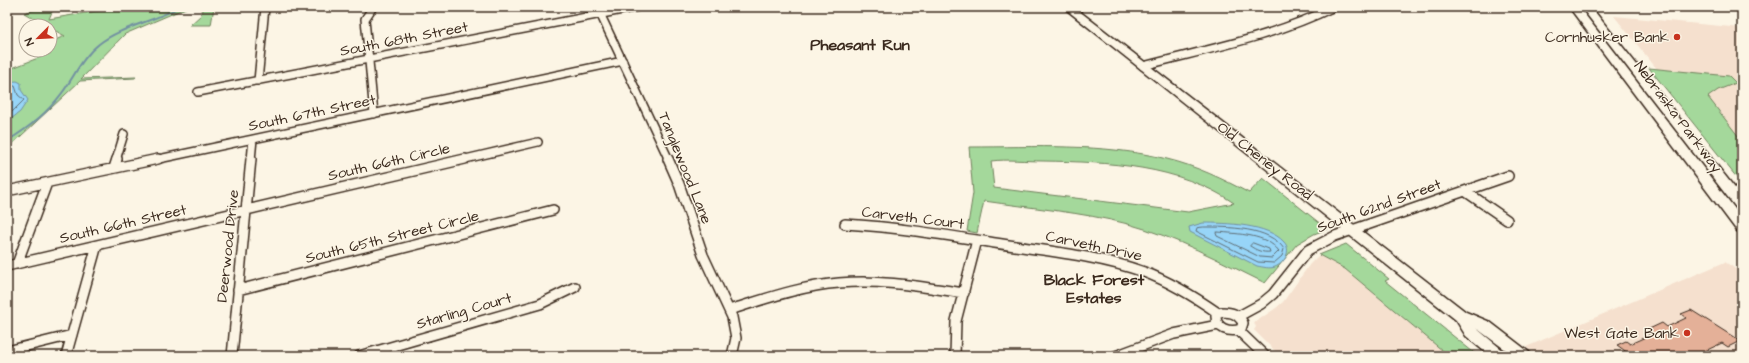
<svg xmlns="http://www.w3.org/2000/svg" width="1749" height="363" viewBox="0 0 1749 363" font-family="'Architects Daughter',sans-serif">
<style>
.built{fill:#f5e0ce}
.green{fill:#a4d89b;stroke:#70815c;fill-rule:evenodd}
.water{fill:#97d5f8;stroke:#7291a1}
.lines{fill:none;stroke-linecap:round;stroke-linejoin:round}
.shore{stroke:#606e75;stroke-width:1}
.stream{stroke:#7291a1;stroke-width:2}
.building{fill:#e4b098;stroke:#3b2a1e}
.street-far1-casing{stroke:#3b2a1e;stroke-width:10}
.street-casing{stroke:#3b2a1e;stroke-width:12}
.secondary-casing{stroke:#3b2a1e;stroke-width:3}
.primary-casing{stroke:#3b2a1e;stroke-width:3}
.street-far1{stroke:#fcf5e5;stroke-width:7}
.street{stroke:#fcf5e5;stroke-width:9}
.secondary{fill:#fcf5e5;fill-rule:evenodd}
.primary{fill:#fcf5e5;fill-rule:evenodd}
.poi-dot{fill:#c8321e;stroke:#fcf5e5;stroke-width:1.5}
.labels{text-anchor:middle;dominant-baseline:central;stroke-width:3;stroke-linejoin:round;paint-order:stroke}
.poi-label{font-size:15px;fill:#3b2a1e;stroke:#fcf5e5;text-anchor:end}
.street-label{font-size:15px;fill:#3b2a1e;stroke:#fcf5e5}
.neighbourhood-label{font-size:16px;font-weight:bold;fill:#3b2a1e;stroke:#fcf5e5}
</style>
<rect width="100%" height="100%" fill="#fcf5e5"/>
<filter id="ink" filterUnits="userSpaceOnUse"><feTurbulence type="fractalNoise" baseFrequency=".025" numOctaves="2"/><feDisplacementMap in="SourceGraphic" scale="8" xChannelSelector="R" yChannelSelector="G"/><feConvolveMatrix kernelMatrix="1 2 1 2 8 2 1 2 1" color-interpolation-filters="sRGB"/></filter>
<g filter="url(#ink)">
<path class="built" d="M1614 16 1742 28V174Z
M1319 255 1345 269 1449 356H1280L1254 330 1256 327 1254 323 1276 308 1283 302 1310 264Z
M1725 262 1742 273V356H1538L1526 347Z"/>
<path class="green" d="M43 7H54L49 19 121 7H188L125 34 81 79 136 77 135 78 80 81 7 149V70L51 53 47 50H50V42L65 36 50 28V26H47L24 13Z
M203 7H214L211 25H190L201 15Z
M1649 68 1729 76 1736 83 1718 90 1708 97 1742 141V184Z
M969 147C1035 147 1103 143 1167 159 1196 166 1223 179 1249 193L1263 178 1327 229 1314 234 1297 244 1265 283C1220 261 1176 237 1128 224 1081 212 1031 208 984 201L977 233 967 231 973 193ZM991 161C1007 159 1026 161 1043 161 1108 162 1178 165 1234 203L1188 212 994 188Z
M1346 244 1389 279 1385 281 1478 356H1449L1345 269 1319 255Z"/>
<path class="water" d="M17 81 21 83V90L28 100 20 112 7 122V82Z
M1203 223C1226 223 1268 224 1284 242 1292 250 1285 263 1275 267 1270 269 1263 267 1257 266L1190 232 1189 227Z"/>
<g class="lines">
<path class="shore" d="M7 86H15L18 95 24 100 7 117
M1204 227C1227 227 1270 227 1284 249L1282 256 1274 263 1258 262 1196 231 1197 228Z
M1218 232C1238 234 1266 234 1279 251L1272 258 1260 257 1217 236 1216 233Z
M1253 243 1269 249 1270 252C1262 253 1256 250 1250 246Z"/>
<path class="stream" d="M7 141C27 129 48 112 62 93 74 77 82 57 99 44 122 26 154 22 179 7"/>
</g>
<path class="building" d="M1691 310 1740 341 1728 347 1722 343 1705 351 1712 356H1632L1617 345 1626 341 1630 344 1650 335 1645 331 1662 323 1667 327 1686 318 1681 314Z"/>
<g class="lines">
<defs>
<path id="street-far1" d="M373 7 365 19 374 114
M597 7 669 160
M1143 66C1208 49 1273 37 1334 7
M258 81 265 7
M198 92 638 7
M116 160 124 134
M154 160 623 61
M251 160 253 139
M461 160 538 142"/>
<path id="street" d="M668 159 679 184 703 255 732 317 736 338 732 356
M114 168 117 159
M7 191 158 159
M1465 191 1507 220
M845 224C896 227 945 235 995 243 1045 251 1096 255 1144 272 1171 282 1195 297 1218 313
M17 264 47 183
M7 266 465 159
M238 290 553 210
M729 310C765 299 801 286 839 283 881 279 923 287 964 293
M1222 312C1232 312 1238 314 1243 323L1241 329C1230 333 1215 329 1216 315Z
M1239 316 1261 304 1273 294 1308 250 1335 236 1508 176
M1238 330 1265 356
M7 351 72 335
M66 356 97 245
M232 356 251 159
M359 356 540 304 575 287
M955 356 956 321 977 240
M1115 356 1174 334 1218 325"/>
<path id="secondary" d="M1063 7H1074L1466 312 1490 322 1529 352 1531 356H1514L1476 328 1505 352 1507 356H1490L1466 336 1456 320Z"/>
<path id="primary" d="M1569 7H1579L1742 218V233L1737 231Z
M1581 7H1591L1742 197V210L1737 209Z"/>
</defs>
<use href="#street-far1" class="street-far1-casing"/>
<use href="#street" class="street-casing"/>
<use href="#secondary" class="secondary-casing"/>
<use href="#primary" class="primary-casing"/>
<use href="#street-far1" class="street-far1"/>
<use href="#street" class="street"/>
<use href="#secondary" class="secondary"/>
<use href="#primary" class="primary"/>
</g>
</g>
<g class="poi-dot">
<circle cx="1677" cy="37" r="4"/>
<circle cx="1687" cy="333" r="4"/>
</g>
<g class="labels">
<g class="poi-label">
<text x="1669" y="37">Cornhusker Bank</text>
<text x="1679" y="333">West Gate Bank</text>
</g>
<g class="street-label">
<text transform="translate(404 39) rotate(-11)">South 68th Street</text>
<text transform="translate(312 113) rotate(-12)">South 67th Street</text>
<text transform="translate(1678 117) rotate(53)">Nebraska Parkway</text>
<text transform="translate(1265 161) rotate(38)">Old Cheney Road</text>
<text transform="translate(389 162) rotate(-13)">South 66th Circle</text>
<text transform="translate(685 168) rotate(68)">Tanglewood Lane</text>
<text transform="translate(1379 206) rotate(-20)">South 62nd Street</text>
<text transform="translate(913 218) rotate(7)">Carveth Court</text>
<text transform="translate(123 224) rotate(-13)">South 66th Street</text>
<text transform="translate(392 237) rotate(-14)">South 65th Street Circle</text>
<text transform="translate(228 246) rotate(-84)">Deerwood Drive</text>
<text transform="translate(1094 246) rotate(12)">Carveth Drive</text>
<text transform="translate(464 311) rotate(-16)">Starling Court</text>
</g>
<g class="neighbourhood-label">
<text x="860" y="45">Pheasant Run</text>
<text x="1094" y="280">Black Forest<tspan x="1094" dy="18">Estates</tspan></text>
</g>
</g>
<rect width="1749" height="363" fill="none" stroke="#fcf5e5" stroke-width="24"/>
<rect x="12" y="12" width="1725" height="339" fill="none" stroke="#3b2a1e" stroke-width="1.5" filter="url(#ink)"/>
<g transform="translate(38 38) rotate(246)"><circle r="19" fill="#fcf5e5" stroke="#afa495"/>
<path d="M0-3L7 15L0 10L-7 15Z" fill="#c8321e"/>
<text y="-6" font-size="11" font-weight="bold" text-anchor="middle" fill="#3b2a1e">N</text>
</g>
</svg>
